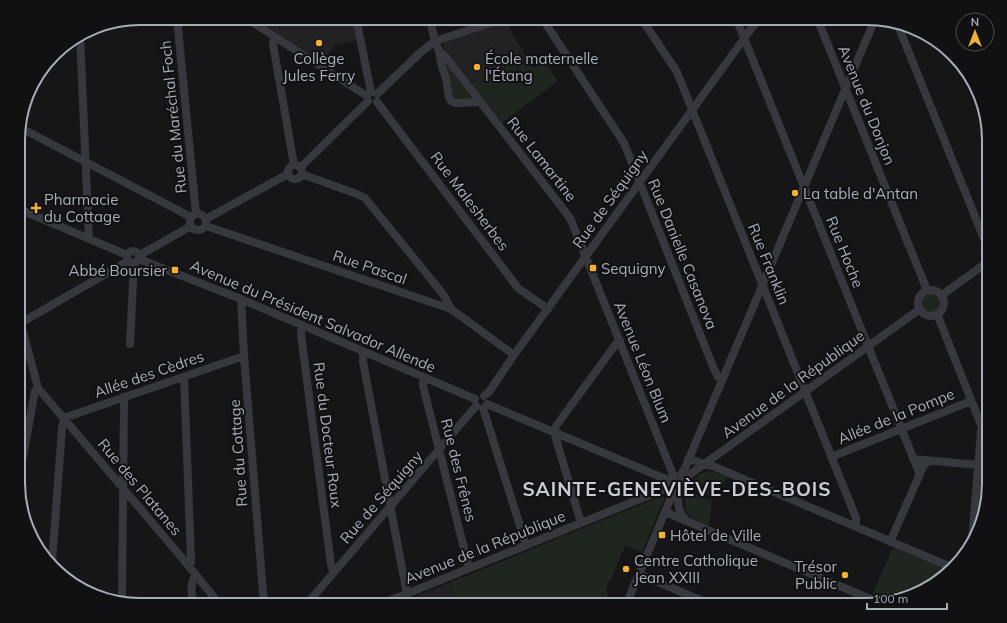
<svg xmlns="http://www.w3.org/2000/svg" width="1007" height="623" viewBox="0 0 1007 623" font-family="Mulish,sans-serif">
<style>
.built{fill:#222225}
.green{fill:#1e261f}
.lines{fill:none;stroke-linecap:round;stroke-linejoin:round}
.minor{stroke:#37383d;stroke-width:8}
.poi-dot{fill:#f2b134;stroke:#111113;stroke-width:1.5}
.labels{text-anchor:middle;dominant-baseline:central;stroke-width:4;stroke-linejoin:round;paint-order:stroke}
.poi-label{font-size:15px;fill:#a8adb8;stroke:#111113;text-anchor:start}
.street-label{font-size:15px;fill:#a8adb8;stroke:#111113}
.district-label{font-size:19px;font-weight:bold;letter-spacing:1px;fill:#c9ccd4;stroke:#111113}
.rim{fill:none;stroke:#a8adb8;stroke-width:2}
</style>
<rect width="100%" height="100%" fill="#161618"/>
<path class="built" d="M254 18H352L357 40 335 45 324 63Z
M506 22 522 50 471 83 443 47 444 42Z
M451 582 455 605H412L411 601 413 597Z"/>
<path class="green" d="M522 50 535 68 544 61 558 81 502 123 471 83Z
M446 64 472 99H455L452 97 450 79Z
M922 303a10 10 0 1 1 20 0a10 10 0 1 1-20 0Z
M707 471 714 472 728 477 715 496 712 497 688 487C693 480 698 474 707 471Z
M687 490 711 500 712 503 709 525 708 526C703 523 696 522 692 519 683 512 684 499 687 490Z
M662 496 665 498 642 552 625 546 610 581 608 582V585L606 590 611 605H455L451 582Z
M895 548 948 570 928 589 887 601 875 596 873 593 892 549Z"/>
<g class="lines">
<path class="minor" d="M177 18 196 214
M246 18 367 96
M356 18 371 92
M430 18 433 33 435 41 439 51 441 63 446 79 449 97 451 101 455 103 481 102
M542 18 624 143 714 369 718 377 722 379
M641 18 677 72 856 518V527
M736 18 920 475
M817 18 927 290
M897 23 989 251
M80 35 89 239
M274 36 273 44 294 165
M439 51 445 56 567 214 571 220 674 477
M377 94 421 52 435 41 506 18
M377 102 518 288 548 309
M19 127 191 217
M288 172a7 7 0 1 1 14 0a7 7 0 1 1-14 0Z
M300 168 368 101
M301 175 307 176 357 194 365 198 443 294 451 309
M19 209 127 255
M190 222a8 8 0 1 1 16 0a8 8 0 1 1-16 0Z
M206 219 288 174
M206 226 451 309 514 355
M127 257a6 6 0 1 1 12 0a6 6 0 1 1-12 0Z
M140 255 191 226
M139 259 241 299 475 399
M918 303a13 13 0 1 1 26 0a13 13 0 1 1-26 0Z
M942 295 989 261
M241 299 244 356 264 605
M937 314 989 445
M19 317 38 388 188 565 220 605
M19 324 128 261
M302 325 301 335 331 565 334 572
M130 344 134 263
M363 351V362L409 605
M184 377 191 559V562L188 565
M424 378 423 382V386L469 568
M484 396 489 392 514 355 759 18
M487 404 668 480
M483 408 526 545
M831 457 971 401
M688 459 715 467 951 567
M913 459 989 466
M667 485a8 8 0 1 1 16 0a8 8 0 1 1-16 0Z
M19 478 35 391 38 388
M679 478 685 468 875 19
M682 480 920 309
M678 494C678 504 678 513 686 520
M665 512 880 603
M581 523 554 432 556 426 616 344 620 341
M972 541 981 431
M890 542 923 467 927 462 931 461
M52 563 62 428 64 418 244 356
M639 574 712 605
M122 602 124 401 123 397
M193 605C192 596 189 582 196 575
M306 605 476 406
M379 605 667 488
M626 605 673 493"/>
</g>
<g class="poi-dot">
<circle cx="319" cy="43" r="4"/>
<circle cx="477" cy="67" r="4"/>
<circle cx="795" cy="193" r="4"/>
<path d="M34 202h4v4h4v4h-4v4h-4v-4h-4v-4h4z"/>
<rect x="589" y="264" width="8" height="8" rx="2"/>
<rect x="171" y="266" width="8" height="8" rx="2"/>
<rect x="658" y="531" width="8" height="8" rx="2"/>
<circle cx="626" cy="569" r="4"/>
<circle cx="845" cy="575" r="4"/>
</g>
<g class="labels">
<g class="poi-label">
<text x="319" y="58" text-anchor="middle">Collège<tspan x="319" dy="17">Jules Ferry</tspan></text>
<text x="485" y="58">École maternelle<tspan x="485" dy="17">l'Étang</tspan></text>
<text x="803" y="193">La table d'Antan</text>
<text x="44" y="199">Pharmacie<tspan x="44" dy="17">du Cottage</tspan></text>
<text x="601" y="268">Sequigny</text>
<text x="167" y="270" text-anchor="end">Abbé Boursier</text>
<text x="670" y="535">Hôtel de Ville</text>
<text x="634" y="560">Centre Catholique<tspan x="634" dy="17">Jean XXIII</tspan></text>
<text x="837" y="566" text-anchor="end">Trésor<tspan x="837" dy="17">Public</tspan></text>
</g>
<g class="street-label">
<text transform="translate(867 105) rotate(68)">Avenue du Donjon</text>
<text transform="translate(173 117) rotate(-96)">Rue du Maréchal Foch</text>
<text transform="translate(542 159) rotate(52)">Rue Lamartine</text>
<text transform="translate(610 199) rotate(-54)">Rue de Séquigny</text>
<text transform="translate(470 201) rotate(53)">Rue Malesherbes</text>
<text transform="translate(845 252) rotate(68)">Rue Hoche</text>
<text transform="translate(683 254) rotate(68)">Rue Danielle Casanova</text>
<text transform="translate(769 264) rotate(68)">Rue Franklin</text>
<text transform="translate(370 267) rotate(19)">Rue Pascal</text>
<text transform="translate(313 316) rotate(23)">Avenue du Président Salvador Allende</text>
<text transform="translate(643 362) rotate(68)">Avenue Léon Blum</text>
<text transform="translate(149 374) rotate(-19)">Allée des Cèdres</text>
<text transform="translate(793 384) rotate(-36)">Avenue de la République</text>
<text transform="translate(896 416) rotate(-22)">Allée de la Pompe</text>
<text transform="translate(328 435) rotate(83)">Rue du Docteur Roux</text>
<text transform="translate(238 453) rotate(-94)">Rue du Cottage</text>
<text transform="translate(459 470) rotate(76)">Rue des Frênes</text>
<text transform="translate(140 487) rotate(50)">Rue des Platanes</text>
<text transform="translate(381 497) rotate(-49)">Rue de Séquigny</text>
<text transform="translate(485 547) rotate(-22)">Avenue de la République</text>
</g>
<g class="district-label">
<text x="677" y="489">SAINTE-GENEVIÈVE-DES-BOIS</text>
</g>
</g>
<path d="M0 0H1007V623H0ZM140 25H867A115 115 0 0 1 982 140V483A115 115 0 0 1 867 598H140A115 115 0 0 1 25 483V140A115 115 0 0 1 140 25Z" fill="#111113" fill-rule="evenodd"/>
<path class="rim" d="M140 25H867A115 115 0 0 1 982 140V483A115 115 0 0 1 867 598H140A115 115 0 0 1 25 483V140A115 115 0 0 1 140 25Z"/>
<g transform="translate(975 32)"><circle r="19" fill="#111113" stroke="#4d4f55"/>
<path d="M0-3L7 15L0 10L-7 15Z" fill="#f2b134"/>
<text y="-6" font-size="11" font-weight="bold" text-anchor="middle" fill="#a8adb8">N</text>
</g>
<path d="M867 603v6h80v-6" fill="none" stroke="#a8adb8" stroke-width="2"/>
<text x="873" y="603" font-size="12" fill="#a8adb8" stroke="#111113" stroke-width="3" paint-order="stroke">100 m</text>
</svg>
